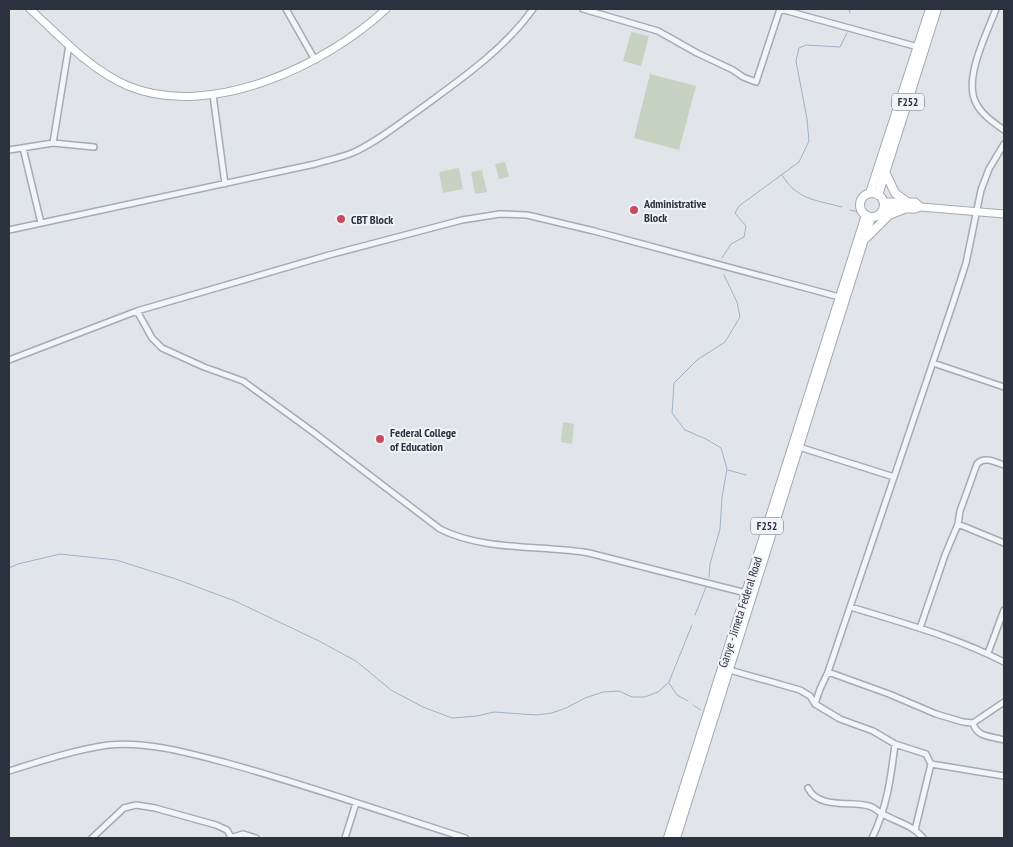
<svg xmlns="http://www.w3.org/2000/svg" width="1013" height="847" viewBox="0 0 1013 847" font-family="'PT Sans Narrow',sans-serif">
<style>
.green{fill:#c7d3c2}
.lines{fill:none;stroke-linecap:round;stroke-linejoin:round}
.stream{stroke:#9db2c8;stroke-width:1}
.street-casing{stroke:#a6abb3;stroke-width:8}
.secondary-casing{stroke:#a6abb3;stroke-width:9}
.primary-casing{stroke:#a1a9b5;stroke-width:10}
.street{stroke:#f4f5f8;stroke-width:5}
.secondary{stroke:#fff;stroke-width:7}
.primary{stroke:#fff;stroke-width:8}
.poi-dot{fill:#ca4b5e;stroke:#f1f3f7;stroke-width:2}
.labels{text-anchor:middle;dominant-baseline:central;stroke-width:4;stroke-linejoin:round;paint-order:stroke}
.shield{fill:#f1f3f7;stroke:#666c77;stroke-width:1}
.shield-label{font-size:11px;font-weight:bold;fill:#2a3240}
.poi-label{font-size:12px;font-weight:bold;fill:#2a3240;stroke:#f1f3f7;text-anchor:start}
.street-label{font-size:12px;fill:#2a3240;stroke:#f1f3f7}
</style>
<rect width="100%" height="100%" fill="#e1e4e9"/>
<path class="green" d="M631 32 649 36 641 66 623 61Z
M650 74 696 86 679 150 634 138Z
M505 162 509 177 499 179 495 164Z
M459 168 463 189 443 193 439 172Z
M482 170 487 192 475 194 471 172Z
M563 422 574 424 572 444 561 442Z"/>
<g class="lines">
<path class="stream" d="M849 9 850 13
M782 175C797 200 816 200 842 207
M850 210 859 212
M722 258 731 244 744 237 746 226 735 213 739 206 799 162 809 141 807 119 796 61 799 48 806 45 840 47 847 33
M728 470 746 475
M9 568 18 564 60 554 116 560 173 578 235 601 319 641 356 661 391 690 423 707 452 718 477 716 494 712 536 715 552 713 566 708 585 698 603 692 619 691 632 697H645L658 692 669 682 692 625
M709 577 710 564 720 529 722 497 727 469 721 448 706 439 685 430 672 413 674 383 697 360 725 342 740 317 737 302 724 275
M695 615 706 587
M669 683 677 695 688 701
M693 705 701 710"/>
<defs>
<path id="street" d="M286 9 315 60
M583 9 658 31 697 53 733 70 743 77 756 82 780 9
M780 9 918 47
M996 9C987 33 963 79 976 103 981 114 994 123 1004 130
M213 95 225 184
M53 143 69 45
M23 148 41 223
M9 150 53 143 94 147
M9 230 315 164C327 160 340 158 352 153 375 143 396 126 416 112 458 81 503 51 533 9
M137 311 152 338 162 348 204 367 243 381 313 432 440 529C483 551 541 545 589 553L746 593
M9 360 137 311 329 255 462 220 500 214 527 215 594 231 843 298
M933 363 1004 387
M799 447 894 477
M958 524 1004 543
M851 607C902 623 956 637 1004 662
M920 628 945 555 958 524 960 511 977 464C984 456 995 462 1004 465
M988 653 1004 610
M726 669 800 690 810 696 815 704 840 719 873 731 895 744 926 754 931 764 915 830
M828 672 889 694 936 714 963 722 973 723 1004 702
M815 704 820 689 828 672 953 303 966 263 981 190 989 169 1004 144
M973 723C977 738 992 736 1004 740
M931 764 1004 776
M9 771C41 761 74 750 108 745 147 741 189 753 227 763 307 785 386 813 465 838
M808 788C818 809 851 801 869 806 874 807 878 812 883 814 896 822 913 825 923 838
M92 838 124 808 136 805 155 808 216 825 227 830 231 837
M230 838 243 834 256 838
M345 838 356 803
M872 838C887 808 891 777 895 744"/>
<path id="secondary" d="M30 9C60 36 90 70 128 86 211 120 326 65 386 9
M884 202H915L921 207
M883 209H915L921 207 1004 214"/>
<path id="primary" d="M885 172 895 193 907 202
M870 193 930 9
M860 205a12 12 0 1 1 24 0a12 12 0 1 1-24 0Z
M878 195 937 9
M866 238 889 215 904 209
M668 838 866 215
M676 838 871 217"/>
</defs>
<use href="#street" class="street-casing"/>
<use href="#secondary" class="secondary-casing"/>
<use href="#primary" class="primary-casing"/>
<use href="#street" class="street"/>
<use href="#secondary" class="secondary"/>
<use href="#primary" class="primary"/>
</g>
<g class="poi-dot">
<circle cx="634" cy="210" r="5"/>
<circle cx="341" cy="219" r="5"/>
<circle cx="380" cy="439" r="5"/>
</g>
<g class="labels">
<g class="shield">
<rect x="892" y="93.5" width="32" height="17" rx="4"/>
<rect x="751" y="517.5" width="32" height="17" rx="4"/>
</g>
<g class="shield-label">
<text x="908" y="102">F252</text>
<text x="767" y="526">F252</text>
</g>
<g class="poi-label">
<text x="644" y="203">Administrative<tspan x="644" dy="14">Block</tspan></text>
<text x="351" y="219">CBT Block</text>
<text x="390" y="432">Federal College<tspan x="390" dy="14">of Education</tspan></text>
</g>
<g class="street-label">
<text transform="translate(740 612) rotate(-72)">Ganye - Jimeta Federal Road</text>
</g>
</g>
<rect width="1013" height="847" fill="none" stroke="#2a3240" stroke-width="20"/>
</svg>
